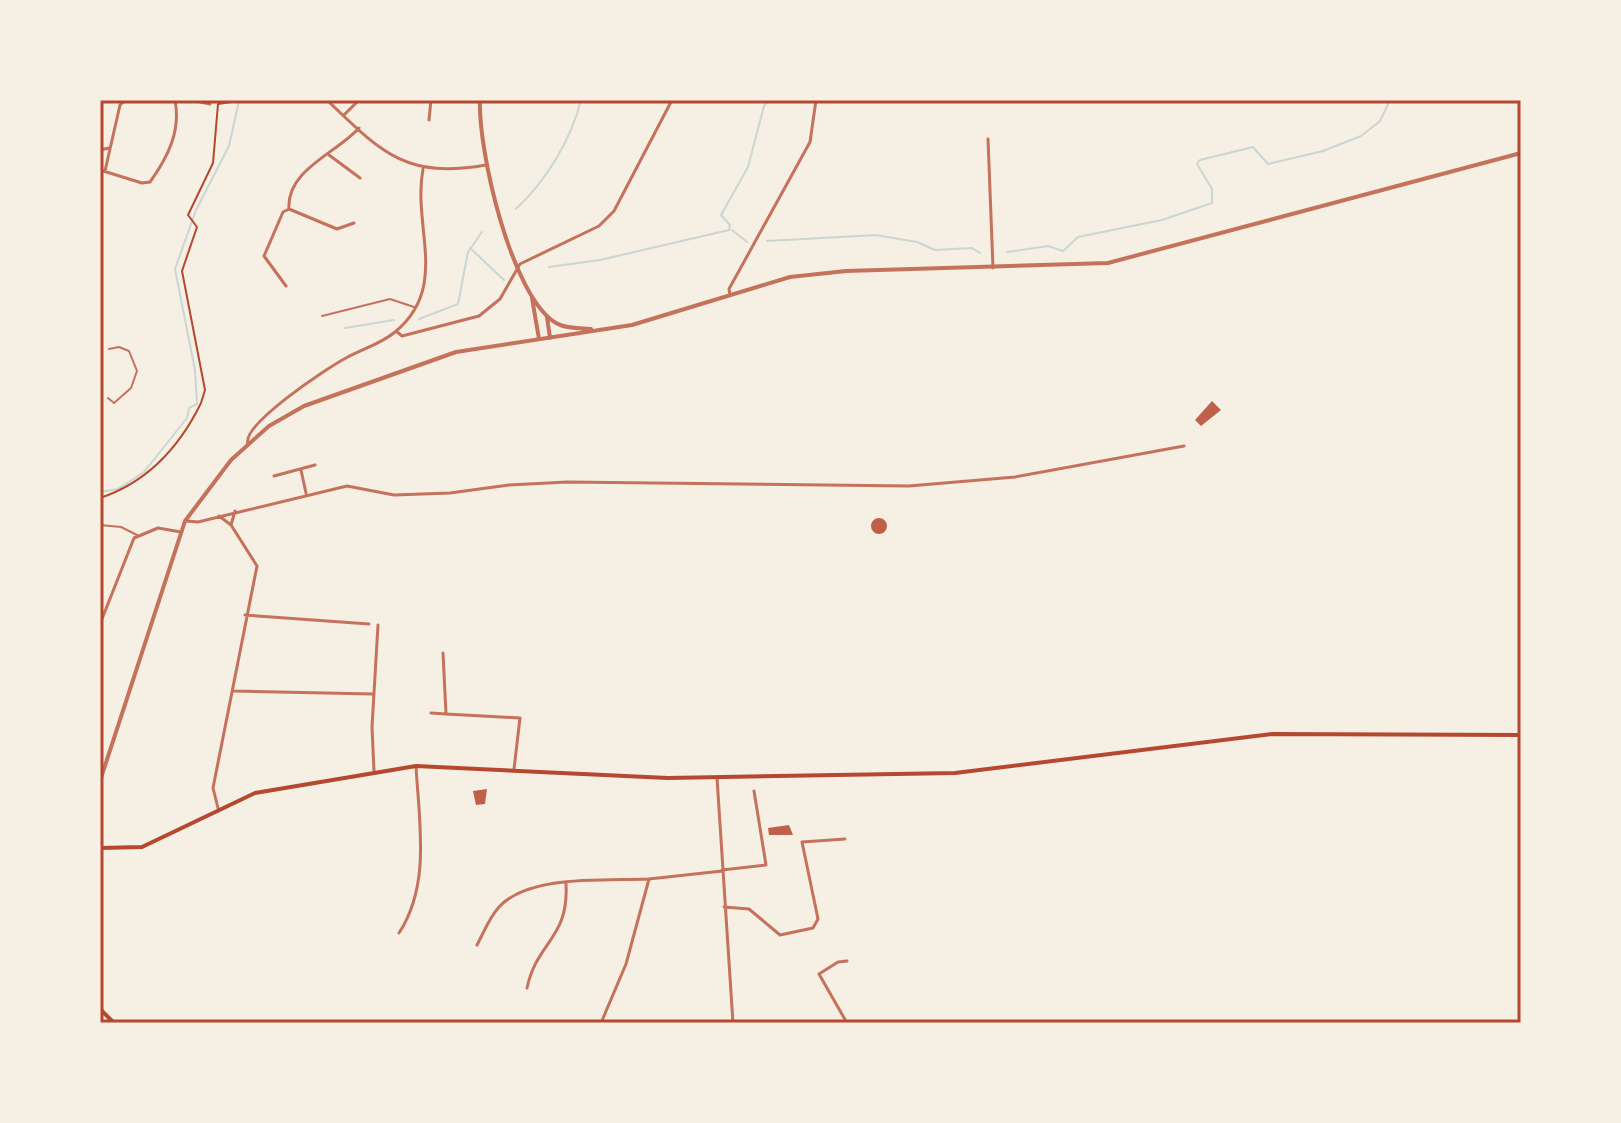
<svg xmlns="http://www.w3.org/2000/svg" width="1621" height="1123" viewBox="0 0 1621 1123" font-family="'Noto Sans',sans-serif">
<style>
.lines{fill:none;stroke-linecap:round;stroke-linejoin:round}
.stream{stroke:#c9d6d2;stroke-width:2}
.building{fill:#bf614a}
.path{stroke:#b5482f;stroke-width:2}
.service{stroke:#c5725c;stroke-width:2}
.pedestrian{stroke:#c5725c;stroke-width:2}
.minor{stroke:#c5725c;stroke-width:3}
.tertiary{stroke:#c5725c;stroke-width:4}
.secondary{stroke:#b5482f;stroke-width:4}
.neatline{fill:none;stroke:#b5482f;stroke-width:3}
</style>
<rect width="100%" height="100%" fill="#f6efe4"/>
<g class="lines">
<path class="stream" d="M516 209C546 181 571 140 581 100
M732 230 747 242
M767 241 876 235 917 242 935 250 972 248 980 253
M470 248 504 280
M1007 252 1048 246 1063 251 1078 237 1162 220 1212 203V189L1197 164 1200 160 1253 147 1268 164 1323 151 1361 136 1380 121 1390 100
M549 267 600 260 729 230 730 225 721 215 748 167 764 106 769 100
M419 319 458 304 468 252 482 232
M345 328 394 320
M100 492 118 489 144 472 187 418 189 408 197 404 195 370 175 269 196 210 229 146 239 101"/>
</g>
<path class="building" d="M1212 401 1221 410 1201 426 1195 420Z
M871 526a8 8 0 1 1 16 0a8 8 0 1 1-16 0Z
M487 789 485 804 476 805 473 791Z
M789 825 793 835H769L768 828Z"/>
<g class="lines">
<path class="path" d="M100 498C148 482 179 448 201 403L205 390 182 271 197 227 188 215 213 163 218 104 244 100"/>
<path class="service" d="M322 316 390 299 414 307
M100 525 121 527 137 535"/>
<path class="pedestrian" d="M108 398 114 403 131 388 137 371 129 351 119 347 109 349"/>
<path class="minor" d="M191 100 210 104
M327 100C382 153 406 179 486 165
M344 115 359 100
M429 120 431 100
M988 139 993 268
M100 150 109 148
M329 155 360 178
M100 170 142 183 150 182C168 157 181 131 175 100
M105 171 120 105 125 100
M289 209 337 229 354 223
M286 286 264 256 283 212 289 209C286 170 337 153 359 128
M730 295 729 289 810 142 816 100
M396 331 402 336 479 316 500 299 520 264 599 226 614 211 672 100
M248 444C241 425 327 368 346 358 362 349 381 344 395 332 450 287 412 227 423 169
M301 470 306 493
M274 476 315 465
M186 521 198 522 347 486 394 495 450 493 509 485 567 482 909 486 1015 477 1184 446
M231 525 235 511
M245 615 369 624
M100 624 134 538 158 528 181 532
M443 653 446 714 520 718 514 769
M234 691 373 694
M431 713 446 714
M374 771 372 727 378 625
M717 778 733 1023
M218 808 213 788 257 566 231 525 219 516
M722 870 766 865 754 791
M724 907 749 909 780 935 813 928 818 919 802 842 845 839
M399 933C431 884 419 822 416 766
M477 945C484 932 489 918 499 907 529 874 607 881 649 879
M527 988C537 941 569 939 566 884
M601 1023 626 964 649 879 722 871
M847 1023 819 974 838 962 847 961"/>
<path class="tertiary" d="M480 100C478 150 511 296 556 323 566 329 580 328 591 329
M532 298 539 339
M547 317 550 338
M100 781 185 521 231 460 269 426 304 406 456 352 632 325 790 277 846 271 1108 263 1521 153"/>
<path class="secondary" d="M100 848 142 847 255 793 416 766 668 778 955 773 1272 734 1521 735
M100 1009 114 1023"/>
</g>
<rect width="1621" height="1123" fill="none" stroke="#f6efe4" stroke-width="204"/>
<rect x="102" y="102" width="1417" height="919" class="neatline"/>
</svg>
